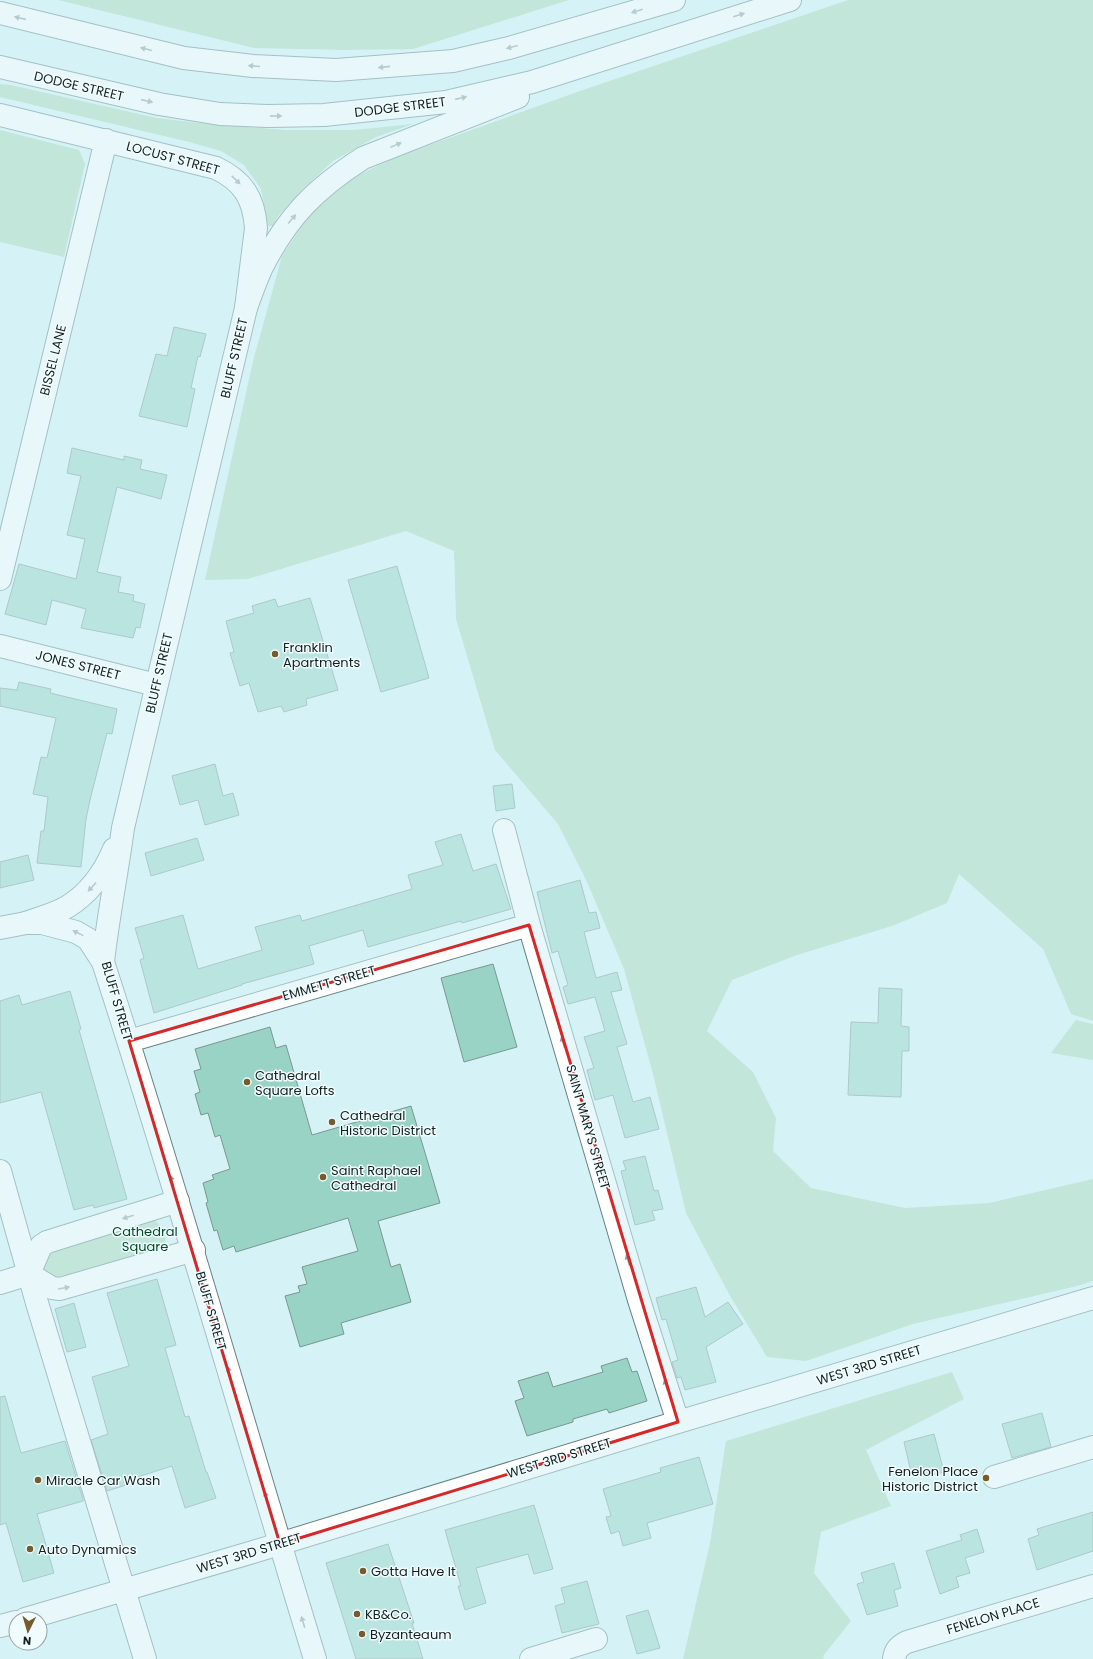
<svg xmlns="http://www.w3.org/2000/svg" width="1093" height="1659" viewBox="0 0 1093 1659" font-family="Poppins,sans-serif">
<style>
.green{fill:#acd7b7}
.building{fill:#98d3c5;stroke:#7c9790}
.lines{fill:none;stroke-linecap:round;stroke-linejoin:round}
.minor-casing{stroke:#688386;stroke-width:24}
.major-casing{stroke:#688386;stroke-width:24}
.highway-casing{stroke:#688386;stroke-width:24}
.minor{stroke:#fff;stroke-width:22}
.major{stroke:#fff;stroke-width:22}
.highway{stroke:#fff;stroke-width:22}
.oneway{fill:#959a9b}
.marked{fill:none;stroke:#d62828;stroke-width:3;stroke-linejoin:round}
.poi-dot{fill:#765b2d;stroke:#f0fcfd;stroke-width:1.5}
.labels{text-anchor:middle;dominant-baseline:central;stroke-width:3;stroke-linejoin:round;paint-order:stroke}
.street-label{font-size:13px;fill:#141f20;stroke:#f0fcfd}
.poi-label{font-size:13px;fill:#141f20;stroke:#f0fcfd;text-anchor:start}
.park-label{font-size:13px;fill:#004b24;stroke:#f0fcfd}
</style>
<rect width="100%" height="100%" fill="#d5f3f6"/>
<path class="green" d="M58 0H569L413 49 345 50 254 48Z
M848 0H1093V1021L1071 1014 1043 949 959 874 947 903 892 926 797 955 732 980 707 1031 753 1072 776 1118 773 1151 811 1188 905 1208 989 1203 1093 1179V1281L1077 1286 913 1324 806 1361 767 1357 730 1296 686 1213 653 1074 624 969 587 882 558 824 495 750 456 619 454 551 406 531 248 579 205 580 253 361 282 256 301 227 325 198 360 174 399 156 580 91Z
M0 84 11 85 157 118 208 124 285 130H354L413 124 376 137 333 161 302 190 279 215 273 226H268L261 189 244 165 221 151 189 142 0 97Z
M0 130 79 150 85 164 64 257 0 242Z
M1076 1020 1093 1024V1060L1051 1053Z
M151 1219C164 1224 170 1238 162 1251L58 1282 42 1270 46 1252Z
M952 1372 964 1399 866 1450 891 1506 821 1532 814 1573 851 1621 823 1656 824 1659H683L710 1543 726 1441Z"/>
<path class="building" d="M174 327 206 334 200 357 198 356 191 388 195 389 187 427 139 416 156 354 167 356Z
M72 448 124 460V456L142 460 140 469 167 475 161 499 117 487 97 572 121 577 118 592 134 595 133 601 145 604 140 628 136 627 133 638 81 628 86 609 52 600 46 625 5 614 19 564 76 579 85 539 67 535 81 476 67 473Z
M397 566 429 678 381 692 348 580Z
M310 598 338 690 306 699 307 705 284 712 281 706 258 712 249 683 240 686 230 653 234 652 226 621 254 613 252 606 275 599 278 607Z
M19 682 51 689 50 693 117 709 112 734 107 733 90 800 86 819 81 867 37 863 41 831H44L48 797 33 794 41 757 47 758 56 718 0 706V688L17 690Z
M215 764 223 796 233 793 239 815 205 825 198 800 180 805 172 776Z
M512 784 515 808 496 811 493 786Z
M461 834 473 871 496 864 511 909 462 923 461 921 368 947 363 930 309 946 314 964 242 984V985L154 1013 140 960 144 958 135 928 183 915 198 969 262 950 255 927 300 915 302 921 412 889 408 875 443 865 435 842Z
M197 838 204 860 151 876 145 853Z
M28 855 34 880 0 888V862Z
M580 880 589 913 596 912 600 928 584 932 596 978 617 972 622 990 611 992 627 1044 617 1047 633 1102 650 1097 659 1129 625 1138 613 1095 595 1100 587 1070 594 1068 584 1037 605 1031 595 997 568 1004 563 987 568 985 558 951 552 953 537 892Z
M493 964 517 1047 464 1062 441 978Z
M879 988 902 989 901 1026 909 1027V1051H902L901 1097 848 1095 851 1022 878 1023Z
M70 991 81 1029 79 1030 127 1199 94 1208 93 1205 74 1210 41 1092 0 1103V1001L19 995 22 1005Z
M270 1027 276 1048 286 1045 312 1135 411 1106 440 1203 378 1221 391 1267 400 1264 411 1302 341 1323 344 1334 300 1347 285 1296 300 1292 298 1286 307 1284 302 1267 358 1251 348 1218 236 1252 234 1246 223 1250 217 1230 214 1231 206 1203 208 1202 203 1183 214 1179 212 1175 230 1169 220 1135 215 1137 208 1113 201 1115 195 1094 200 1092 194 1071 201 1069 195 1049Z
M645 1156 654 1191 658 1190 663 1209 652 1211 655 1220 635 1225 621 1171 626 1170 623 1161Z
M157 1279 176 1345 165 1348 185 1417 189 1416 206 1472H207L216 1498 185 1508 172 1466 125 1481 126 1485 107 1491 91 1440 108 1434 92 1377 129 1366 107 1293Z
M696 1287 705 1317 728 1302 743 1324 706 1347 716 1382 685 1390 681 1377 677 1378 672 1362 678 1360 666 1319 662 1320 656 1298Z
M74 1303 86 1347 67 1352 55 1309Z
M627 1358 632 1372 637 1371 647 1401 609 1413 607 1409 573 1419V1422L527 1436 515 1401 524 1398 518 1381 548 1372 553 1387 603 1372 601 1366Z
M5 1396 21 1453 65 1441 83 1499V1501L37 1514 54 1573 23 1582 6 1523 0 1525V1397Z
M1042 1413 1051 1447 1012 1458 1002 1424Z
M934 1434 944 1472 925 1477 923 1468 911 1472 904 1442Z
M699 1457 713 1504 647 1523 651 1538 623 1546 619 1531 611 1534 606 1517 611 1516 603 1489 661 1472 660 1468Z
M534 1505 553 1569 534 1574 528 1554 476 1568 486 1603 465 1610 458 1586H461L445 1530Z
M1093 1512V1551L1037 1570 1028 1539 1039 1535 1037 1529Z
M977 1529 984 1552 965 1558 970 1573 956 1577 959 1587 940 1594 926 1551 962 1540 960 1535Z
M388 1544 414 1623H412L423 1659H356L326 1563Z
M894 1563 901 1588 894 1590 898 1606 867 1615 857 1584 864 1582 861 1573Z
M587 1581 599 1624 562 1633 555 1606 565 1603 561 1588Z
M648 1610 660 1648 637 1654 626 1616Z"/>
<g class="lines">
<defs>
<path id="minor" d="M0 115 216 168C243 181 254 198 256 228L246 308 123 828C117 873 108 917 103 962
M0 579 106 140
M0 646 156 685
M504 830 529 925 639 1300 678 1422
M26 923C39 918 55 914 67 907 90 893 104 873 114 849
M129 1041 529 925
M0 1171 37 1303 145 1659
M29 1274 41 1246 47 1242 178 1201
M0 1283 29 1274 52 1288 60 1289 194 1250
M994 1477 1093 1447
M25 1619 253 1552 678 1422 1093 1298
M0 1626 16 1622
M531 1659 596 1639
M894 1659C895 1650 899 1646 907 1642L1093 1586"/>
<path id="major" d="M0 928 26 923H42L76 932 88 939 103 962C178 1193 244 1427 315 1659"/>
<path id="highway" d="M0 13 184 58 253 66 336 70 453 61 509 48 674 0
M0 67 159 104 220 114 268 116 324 115 446 102 532 82 790 0
M246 308C251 294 256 280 262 267 288 216 315 189 363 158L518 97"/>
</defs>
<use href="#minor" class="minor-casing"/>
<use href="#major" class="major-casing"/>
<use href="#highway" class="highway-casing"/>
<use href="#minor" class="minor"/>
<use href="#major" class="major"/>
<use href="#highway" class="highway"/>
</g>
<defs><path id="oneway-solid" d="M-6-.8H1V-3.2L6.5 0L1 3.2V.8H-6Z"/></defs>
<g class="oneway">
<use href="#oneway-solid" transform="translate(637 11) rotate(163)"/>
<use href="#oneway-solid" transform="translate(739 15) rotate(-17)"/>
<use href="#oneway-solid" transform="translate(20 18) rotate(-167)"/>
<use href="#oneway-solid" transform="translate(512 47) rotate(165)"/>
<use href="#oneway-solid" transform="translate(146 49) rotate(-166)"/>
<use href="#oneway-solid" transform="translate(254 66) rotate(-175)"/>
<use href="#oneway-solid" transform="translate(384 67) rotate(174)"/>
<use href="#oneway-solid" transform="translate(461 98) rotate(-13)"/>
<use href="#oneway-solid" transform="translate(147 101) rotate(13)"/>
<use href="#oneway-solid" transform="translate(276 116) rotate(-1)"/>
<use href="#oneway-solid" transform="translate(396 145) rotate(-22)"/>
<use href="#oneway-solid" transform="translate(236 180) rotate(44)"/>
<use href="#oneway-solid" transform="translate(292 219) rotate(-50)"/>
<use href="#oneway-solid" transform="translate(92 887) rotate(133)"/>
<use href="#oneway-solid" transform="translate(78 933) rotate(-154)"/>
<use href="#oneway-solid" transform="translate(563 1042) rotate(-106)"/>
<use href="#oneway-solid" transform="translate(172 1181) rotate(-107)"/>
<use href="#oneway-solid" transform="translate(128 1217) rotate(163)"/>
<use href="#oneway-solid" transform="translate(628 1260) rotate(-106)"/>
<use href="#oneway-solid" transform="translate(64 1288) rotate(-10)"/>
<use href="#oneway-solid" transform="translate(229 1372) rotate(-106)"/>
<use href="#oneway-solid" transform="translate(666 1385) rotate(-107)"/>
<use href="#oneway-solid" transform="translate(266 1497) rotate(-106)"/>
<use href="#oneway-solid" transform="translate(303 1622) rotate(-107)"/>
</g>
<path d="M0 0H1093V1659H0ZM529 925 678 1422 280 1544 129 1041Z" fill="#d5f3f6" fill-opacity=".55" fill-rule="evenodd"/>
<path class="marked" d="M529 925 678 1422 280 1544 129 1041Z"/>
<g class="poi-dot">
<circle cx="275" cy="654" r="4"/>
<circle cx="247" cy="1082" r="4"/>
<circle cx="332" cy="1122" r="4"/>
<circle cx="323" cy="1177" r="4"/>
<circle cx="986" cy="1478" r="4"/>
<circle cx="38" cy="1480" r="4"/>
<circle cx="30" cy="1549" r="4"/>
<circle cx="363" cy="1571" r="4"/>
<circle cx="357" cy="1614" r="4"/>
<circle cx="362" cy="1634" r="4"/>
</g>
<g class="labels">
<g class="street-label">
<text transform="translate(79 86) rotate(13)">DODGE STREET</text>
<text transform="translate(400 107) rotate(-7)">DODGE STREET</text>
<text transform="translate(173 158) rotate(15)">LOCUST STREET</text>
<text transform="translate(234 358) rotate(-77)">BLUFF STREET</text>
<text transform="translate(53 360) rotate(-76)">BISSEL LANE</text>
<text transform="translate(78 665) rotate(14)">JONES STREET</text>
<text transform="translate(159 673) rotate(-77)">BLUFF STREET</text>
<text transform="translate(329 983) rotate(-16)">EMMETT STREET</text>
<text transform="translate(117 1001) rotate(74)">BLUFF STREET</text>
<text transform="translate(588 1127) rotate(74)">SAINT MARYS STREET</text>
<text transform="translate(211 1311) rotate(74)">BLUFF STREET</text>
<text transform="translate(869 1365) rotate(-17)">WEST 3RD STREET</text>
<text transform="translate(559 1458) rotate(-17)">WEST 3RD STREET</text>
<text transform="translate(249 1553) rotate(-17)">WEST 3RD STREET</text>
<text transform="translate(993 1616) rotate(-17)">FENELON PLACE</text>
</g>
<g class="poi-label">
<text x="283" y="647">Franklin<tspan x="283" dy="15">Apartments</tspan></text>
<text x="255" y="1075">Cathedral<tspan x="255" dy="15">Square Lofts</tspan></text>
<text x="340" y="1115">Cathedral<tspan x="340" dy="15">Historic District</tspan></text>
<text x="331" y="1170">Saint Raphael<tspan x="331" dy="15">Cathedral</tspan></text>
<text x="978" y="1471" text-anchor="end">Fenelon Place<tspan x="978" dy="15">Historic District</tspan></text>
<text x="46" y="1480">Miracle Car Wash</text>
<text x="38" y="1549">Auto Dynamics</text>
<text x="371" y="1571">Gotta Have It</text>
<text x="365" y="1614">KB&amp;Co.</text>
<text x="370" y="1634">Byzanteaum</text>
</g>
<g class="park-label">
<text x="145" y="1231">Cathedral<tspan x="145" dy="15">Square</tspan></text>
</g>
</g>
<g transform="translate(28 1631) rotate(185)"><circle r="19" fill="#f0fcfd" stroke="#98a4a5"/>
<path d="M0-3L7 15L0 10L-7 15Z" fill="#765b2d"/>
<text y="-6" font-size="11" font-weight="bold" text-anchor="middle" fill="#141f20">N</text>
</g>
</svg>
